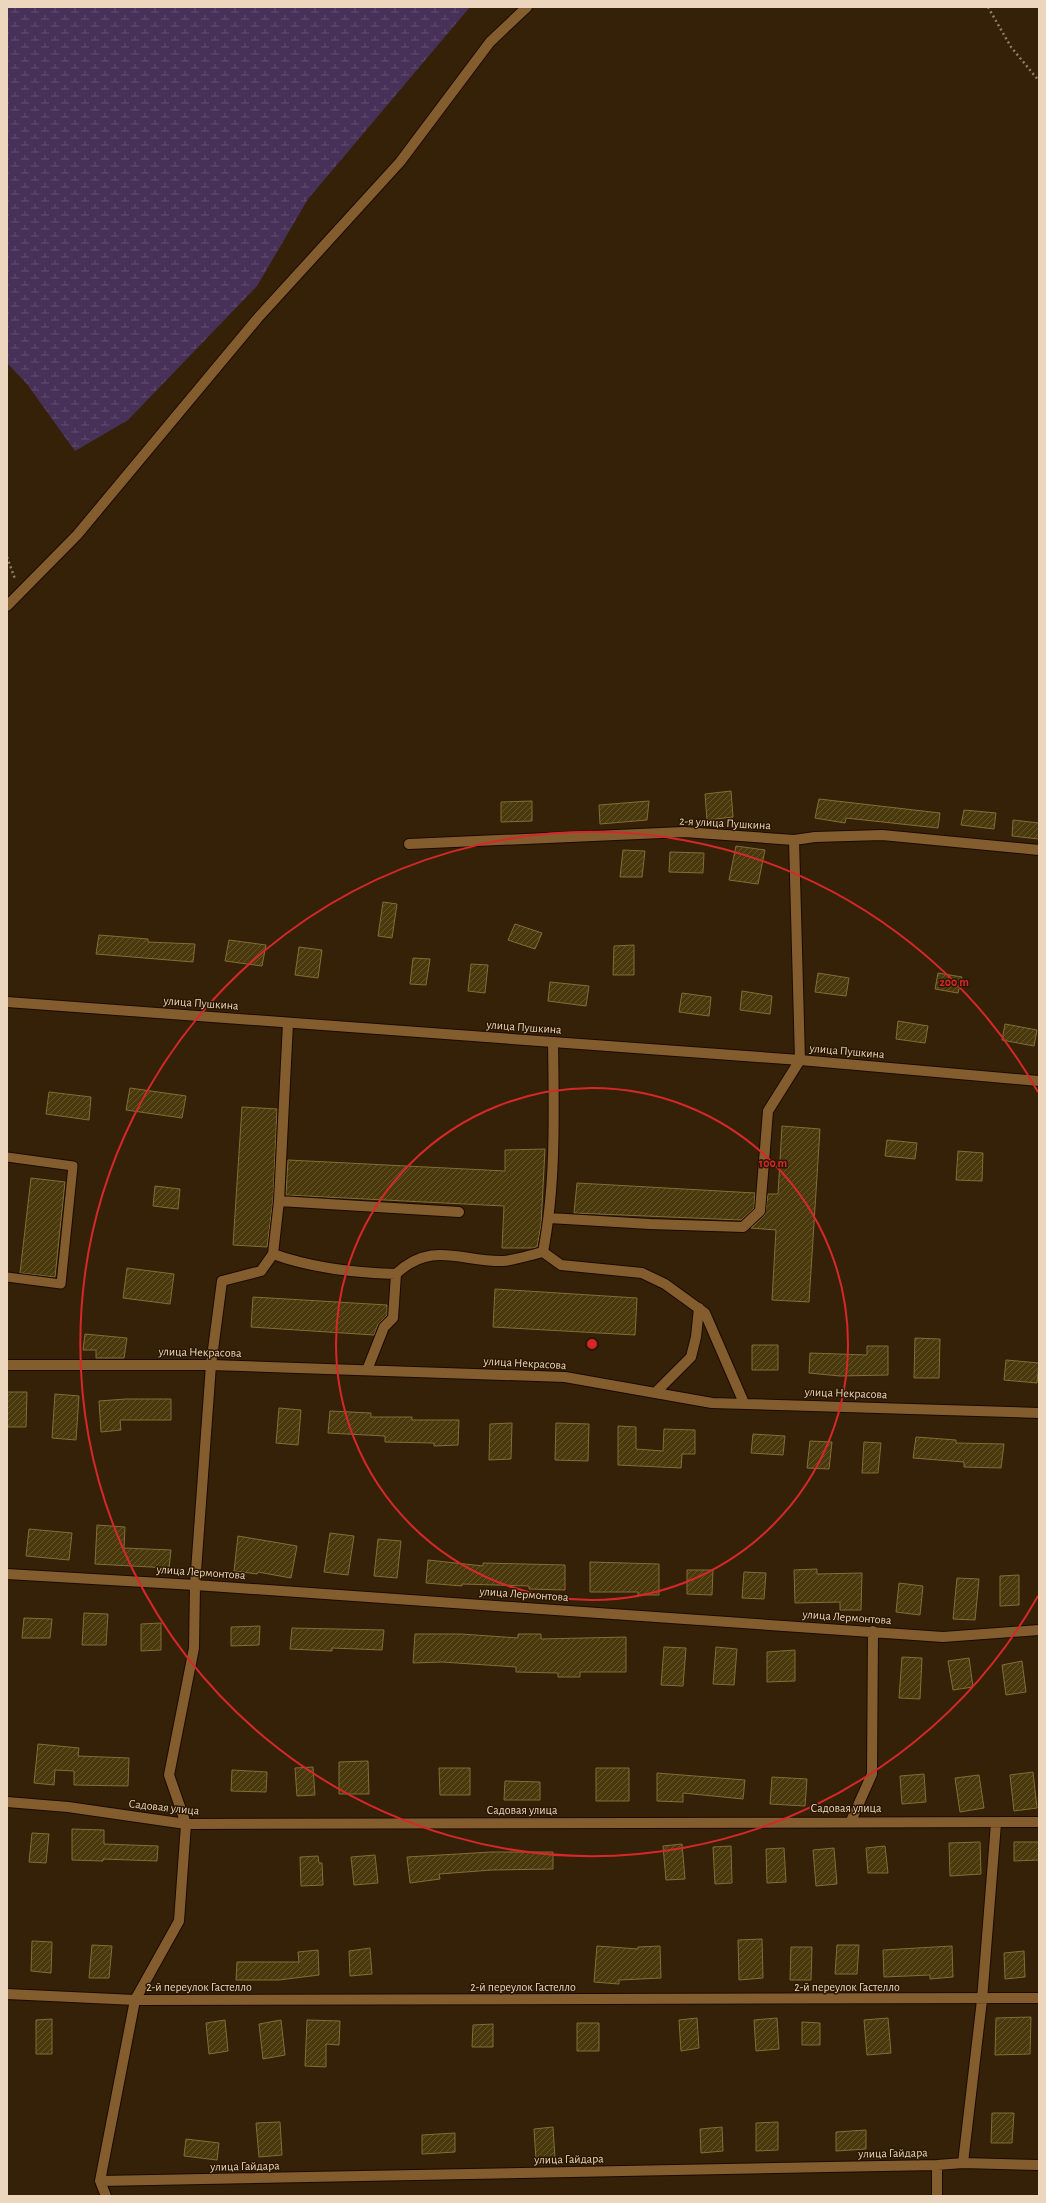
<svg xmlns="http://www.w3.org/2000/svg" width="1046" height="2203" viewBox="0 0 1046 2203" font-family="'Alegreya Sans',sans-serif">
<style>
.wetland{fill:url(#wetland-marsh)}
.building{fill:url(#building-hatch);stroke:#836d35}
.lines{fill:none;stroke-linecap:round;stroke-linejoin:round}
.service-casing{stroke:#1c0a00;stroke-width:11}
.minor-casing{stroke:#1c0a00;stroke-width:12}
.secondary-casing{stroke:#1c0a00;stroke-width:12}
.path{stroke:#937e65;stroke-width:2.5;stroke-dasharray:2 3;stroke-linecap:butt}
.service{stroke:#845d2f;stroke-width:9}
.minor{stroke:#845d2f;stroke-width:10}
.secondary{stroke:#845d2f;stroke-width:10}
.ring{fill:none;stroke:#d62828;stroke-width:2}
.labels{text-anchor:middle;dominant-baseline:central;stroke-width:3;stroke-linejoin:round;paint-order:stroke}
.street-label{font-size:12px;fill:#ecd6be;stroke:#2b1801}
.centre{fill:#d62828;stroke:#2b1801;stroke-width:2}
.ring-label{font-size:12px;text-anchor:middle;font-weight:bold;fill:#d62828;stroke:#2b1801;stroke-width:3;stroke-linejoin:round;paint-order:stroke}
</style>
<defs>
<pattern id="wetland-marsh" width="20" height="14" patternUnits="userSpaceOnUse"><rect width="20" height="14" fill="#473158"/><path d="M1 5h8M5 5V1M11 12h8M15 12V8" fill="none" stroke="#624e6e"/></pattern>
<pattern id="building-hatch" width="6" height="6" patternUnits="userSpaceOnUse"><rect width="6" height="6" fill="#49390c"/><path d="M-1 1l2-2M0 6l6-6M5 7l2-2" fill="none" stroke="#63552e"/></pattern>
</defs>
<rect width="100%" height="100%" fill="#352108"/>
<path class="wetland" d="M7 7H470L308 199 257 286 128 420 75 451 27 384 7 363Z"/>
<path class="building" d="M731 791 733 817 707 820 705 794Z
M819 799 940 813 938 828 846 818 845 823 815 818Z
M532 801V821L501 822V802Z
M649 801 647 820 600 824 599 805Z
M964 810 996 813 994 829 961 825Z
M1013 820 1039 823V839L1012 836Z
M736 846 765 850 758 884 729 880Z
M623 850 645 851 642 877H620Z
M670 852 704 853 703 873 669 872Z
M383 902 397 904 392 938 378 936Z
M515 924 542 933 535 949 508 940Z
M99 935 148 939V942L195 944 193 962 96 954Z
M229 940 266 945 262 966 225 961Z
M634 945V975H613L614 946Z
M299 947 322 950 318 978 295 975Z
M413 958 430 959 426 985 410 984Z
M471 964 488 965 485 993 468 991Z
M818 973 849 978 846 996 815 992Z
M938 973 962 977 958 993 935 989Z
M550 982 589 986 586 1006 548 1001Z
M742 991 772 996 770 1014 740 1010Z
M682 993 711 997 709 1016 679 1012Z
M898 1021 928 1026 925 1043 896 1039Z
M1005 1024 1037 1030 1034 1046 1002 1040Z
M130 1088 186 1096 182 1118 126 1110Z
M49 1092 91 1097 89 1120 46 1114Z
M242 1107 277 1109 273 1200 267 1247 233 1245Z
M782 1126 820 1129 809 1302 772 1300 776 1230 751 1228 765 1215 768 1194H778Z
M887 1140 917 1143 915 1159 885 1156Z
M545 1149 541 1225 537 1247 533 1248H502L504 1206 286 1195 288 1160 505 1171V1150Z
M958 1151 983 1153 982 1181 956 1180Z
M31 1178 65 1182 55 1277 20 1273Z
M577 1183 755 1193 754 1208 741 1220 574 1213Z
M155 1186 180 1189 178 1209 153 1206Z
M127 1268 174 1274 170 1304 123 1298Z
M495 1289 637 1298 635 1335 493 1327Z
M253 1297 387 1305V1315L378 1324 374 1335 251 1327Z
M85 1334 127 1338 124 1358H96V1350H83Z
M915 1338 940 1339 939 1378H914Z
M752 1345H778V1370H752Z
M867 1346H888V1375L840 1376 809 1373 810 1353 867 1355Z
M1006 1360 1039 1363 1037 1383 1004 1380Z
M7 1392H27L26 1427H7Z
M55 1394 79 1396 76 1440 52 1438Z
M126 1399H171V1420H120L121 1430 101 1432 99 1401Z
M279 1408 301 1410 298 1445 276 1443Z
M330 1411 371 1413V1417H412V1420H459L458 1445 434 1446V1443L385 1442V1436L328 1433Z
M512 1423 511 1459 489 1460 490 1424Z
M556 1423 589 1424 588 1461 555 1460Z
M618 1426 636 1427V1449L663 1451 664 1429 695 1430V1454H682L681 1468 618 1465Z
M753 1434 785 1436 783 1455 751 1453Z
M916 1437 956 1440V1443L1004 1444 1001 1468 964 1467V1462L913 1458Z
M810 1441 832 1442 829 1469 807 1468Z
M864 1442 881 1443 878 1473H862Z
M97 1525 125 1527 124 1548 171 1550 169 1568 95 1564Z
M29 1529 72 1533 69 1560 26 1556Z
M330 1533 354 1536 348 1575 324 1572Z
M238 1536 297 1546 291 1578 258 1572 257 1574 234 1571Z
M378 1539 401 1541 397 1578 374 1576Z
M428 1560 483 1566V1563L565 1565V1590L529 1589V1586L462 1584V1586L426 1583Z
M590 1562 659 1564V1595H638V1592H590Z
M817 1569V1574L862 1573 861 1610H840V1602L795 1603 794 1570Z
M687 1570H713L712 1595 687 1594Z
M744 1572 766 1573 764 1599 742 1598Z
M1019 1575V1605L1000 1606V1576Z
M957 1578 979 1579 975 1620 953 1619Z
M899 1583 923 1586 920 1615 896 1612Z
M84 1613 108 1614 106 1645H82Z
M24 1618 52 1619 50 1638H22Z
M161 1623V1650L141 1651V1624Z
M260 1626 259 1645 231 1646V1627Z
M292 1628 384 1630 382 1650 332 1648V1651L290 1649Z
M415 1634H461L518 1638V1634H541V1639L626 1637V1672H580V1677H558V1673L516 1672V1667L442 1662 413 1663Z
M664 1647 686 1648 683 1686 661 1685Z
M716 1647 737 1649 734 1685 713 1684Z
M795 1650V1681L767 1682V1652Z
M902 1657 922 1658 920 1699 899 1698Z
M969 1658 973 1687 953 1690 948 1661Z
M1022 1661 1026 1692 1006 1695 1002 1665Z
M38 1744 79 1748 78 1756 129 1758 128 1786 74 1785V1771L55 1770 54 1785 34 1783Z
M368 1761 369 1794H339V1762Z
M313 1767 315 1795 297 1796 295 1768Z
M439 1768H470V1795H440Z
M596 1768H629V1801H596Z
M232 1770 267 1772 266 1792 231 1791Z
M1033 1772 1037 1808 1014 1811 1010 1775Z
M657 1773 745 1780 743 1799 683 1793V1802L657 1801Z
M924 1774 926 1802 902 1804 900 1776Z
M979 1775 984 1808 960 1812 955 1778Z
M772 1777 807 1779 805 1806 770 1804Z
M505 1781 540 1782V1800H504Z
M72 1829 104 1830V1844L158 1846 157 1861 103 1859V1861L72 1860Z
M32 1833 49 1834 46 1863 29 1862Z
M980 1842 981 1874 950 1876 949 1843Z
M1014 1842H1039V1860L1014 1861Z
M682 1844 685 1879 666 1880 663 1846Z
M731 1846 732 1883 715 1884 713 1847Z
M885 1846 888 1873H868L866 1848Z
M784 1848 786 1882 767 1883 766 1849Z
M834 1848 837 1884 816 1886 813 1850Z
M491 1852H553V1869L492 1870 439 1874 440 1879 410 1883 407 1857Z
M375 1855 378 1883 354 1885 351 1857Z
M318 1856 319 1863H322L323 1885 301 1886 300 1857Z
M762 1939 763 1978 739 1980 738 1940Z
M32 1941 52 1942 51 1973 31 1971Z
M92 1945 112 1946 109 1978H89Z
M837 1945H859L857 1974H835Z
M597 1946 638 1949V1947L660 1946 661 1978 619 1980V1984L594 1982Z
M952 1946 953 1977 930 1979V1975L884 1977 883 1950Z
M791 1947H812L811 1980H790Z
M370 1948 372 1974 350 1976 349 1951Z
M318 1950 319 1975 279 1980H236L237 1962H299L298 1952Z
M1024 1951 1025 1977 1005 1979 1004 1953Z
M1031 2017 1030 2054 995 2055 996 2018Z
M697 2018 699 2048 681 2051 679 2020Z
M777 2018 779 2049 756 2051 754 2020Z
M888 2018 891 2053 867 2055 864 2020Z
M52 2019V2054H36V2020Z
M225 2020 228 2051 209 2054 206 2023Z
M281 2020 285 2055 263 2059 259 2024Z
M307 2020 340 2021 339 2045 326 2044V2067L305 2066Z
M802 2022 820 2023V2045H802Z
M577 2023H599V2051H577Z
M493 2024V2047H472L473 2025Z
M992 2113H1014L1012 2143H991Z
M280 2122 282 2155 259 2157 256 2123Z
M778 2122V2150L756 2151V2123Z
M553 2127 555 2158 536 2160 534 2129Z
M722 2127 723 2151 701 2153 700 2129Z
M866 2130V2149L836 2151V2132Z
M455 2133V2152L422 2154V2135Z
M186 2139 219 2143 217 2160 184 2156Z"/>
<g class="lines">
<defs>
<path id="service" d="M7 1157 73 1166 61 1284 7 1277"/>
<path id="minor" d="M7 606 77 535 257 319 400 162 490 42 527 7
M409 844 684 832 794 840 815 837 882 835 1039 850
M279 1201 459 1212
M549 1218 650 1224 743 1227 760 1211 768 1111 800 1060 794 840
M543 1252 561 1265 642 1273 665 1284 705 1313 744 1403
M273 1254C312 1268 354 1273 396 1274 432 1240 461 1262 503 1261 516 1260 530 1255 543 1252 556 1184 554 1112 553 1042
M7 1365H211L565 1377 712 1403 1039 1413
M367 1370 384 1327 393 1318 396 1274
M655 1393 691 1357 696 1337 699 1308
M7 1574 195 1585 943 1637 1039 1630
M7 1802 68 1807 186 1824 1039 1822
M851 1821 872 1774 873 1631
M7 1994 135 2000 1039 1998
M963 2163 982 2000 996 1823
M937 2165V2196
M100 2181 937 2165 963 2163 1039 2165
M106 2196 100 2181 135 2000 179 1921 186 1824 169 1775 194 1648 195 1585 211 1365 222 1281 261 1271 273 1254 279 1201 288 1023"/>
<path id="secondary" d="M7 1002 800 1060 1039 1081"/>
</defs>
<use href="#service" class="service-casing"/>
<use href="#minor" class="minor-casing"/>
<use href="#secondary" class="secondary-casing"/>
<path class="path" d="M988 7 1011 47 1039 81
M7 557 15 579"/>
<use href="#service" class="service"/>
<use href="#minor" class="minor"/>
<use href="#secondary" class="secondary"/>
</g>
<g class="ring">
<circle cx="592" cy="1344" r="256"/>
<path d="M1038 1596A512 512 0 1 1 1038 1092"/>
</g>
<g class="labels">
<g class="street-label">
<text transform="translate(725 823) rotate(3)">2-я улица Пушкина</text>
<text transform="translate(201 1003) rotate(4)">улица Пушкина</text>
<text transform="translate(524 1027) rotate(4)">улица Пушкина</text>
<text transform="translate(847 1051) rotate(5)">улица Пушкина</text>
<text transform="translate(200 1352) rotate(1)">улица Некрасова</text>
<text transform="translate(525 1363) rotate(3)">улица Некрасова</text>
<text transform="translate(846 1393) rotate(2)">улица Некрасова</text>
<text transform="translate(201 1572) rotate(4)">улица Лермонтова</text>
<text transform="translate(524 1594) rotate(4)">улица Лермонтова</text>
<text transform="translate(847 1617) rotate(4)">улица Лермонтова</text>
<text transform="translate(164 1807) rotate(6)">Садовая улица</text>
<text x="846" y="1808">Садовая улица</text>
<text x="522" y="1810">Садовая улица</text>
<text x="199" y="1987">2-й переулок Гастелло</text>
<text x="523" y="1987">2-й переулок Гастелло</text>
<text x="847" y="1987">2-й переулок Гастелло</text>
<text transform="translate(893 2153) rotate(-1)">улица Гайдара</text>
<text transform="translate(569 2159) rotate(-1)">улица Гайдара</text>
<text transform="translate(245 2166) rotate(-1)">улица Гайдара</text>
</g>
</g>
<circle cx="592" cy="1344" r="6" class="centre"/>
<g class="ring-label">
<text x="954" y="986">200 m</text>
<text x="773" y="1167">100 m</text>
</g>
<rect width="1046" height="2203" fill="none" stroke="#ecd6be" stroke-width="16"/>
</svg>
